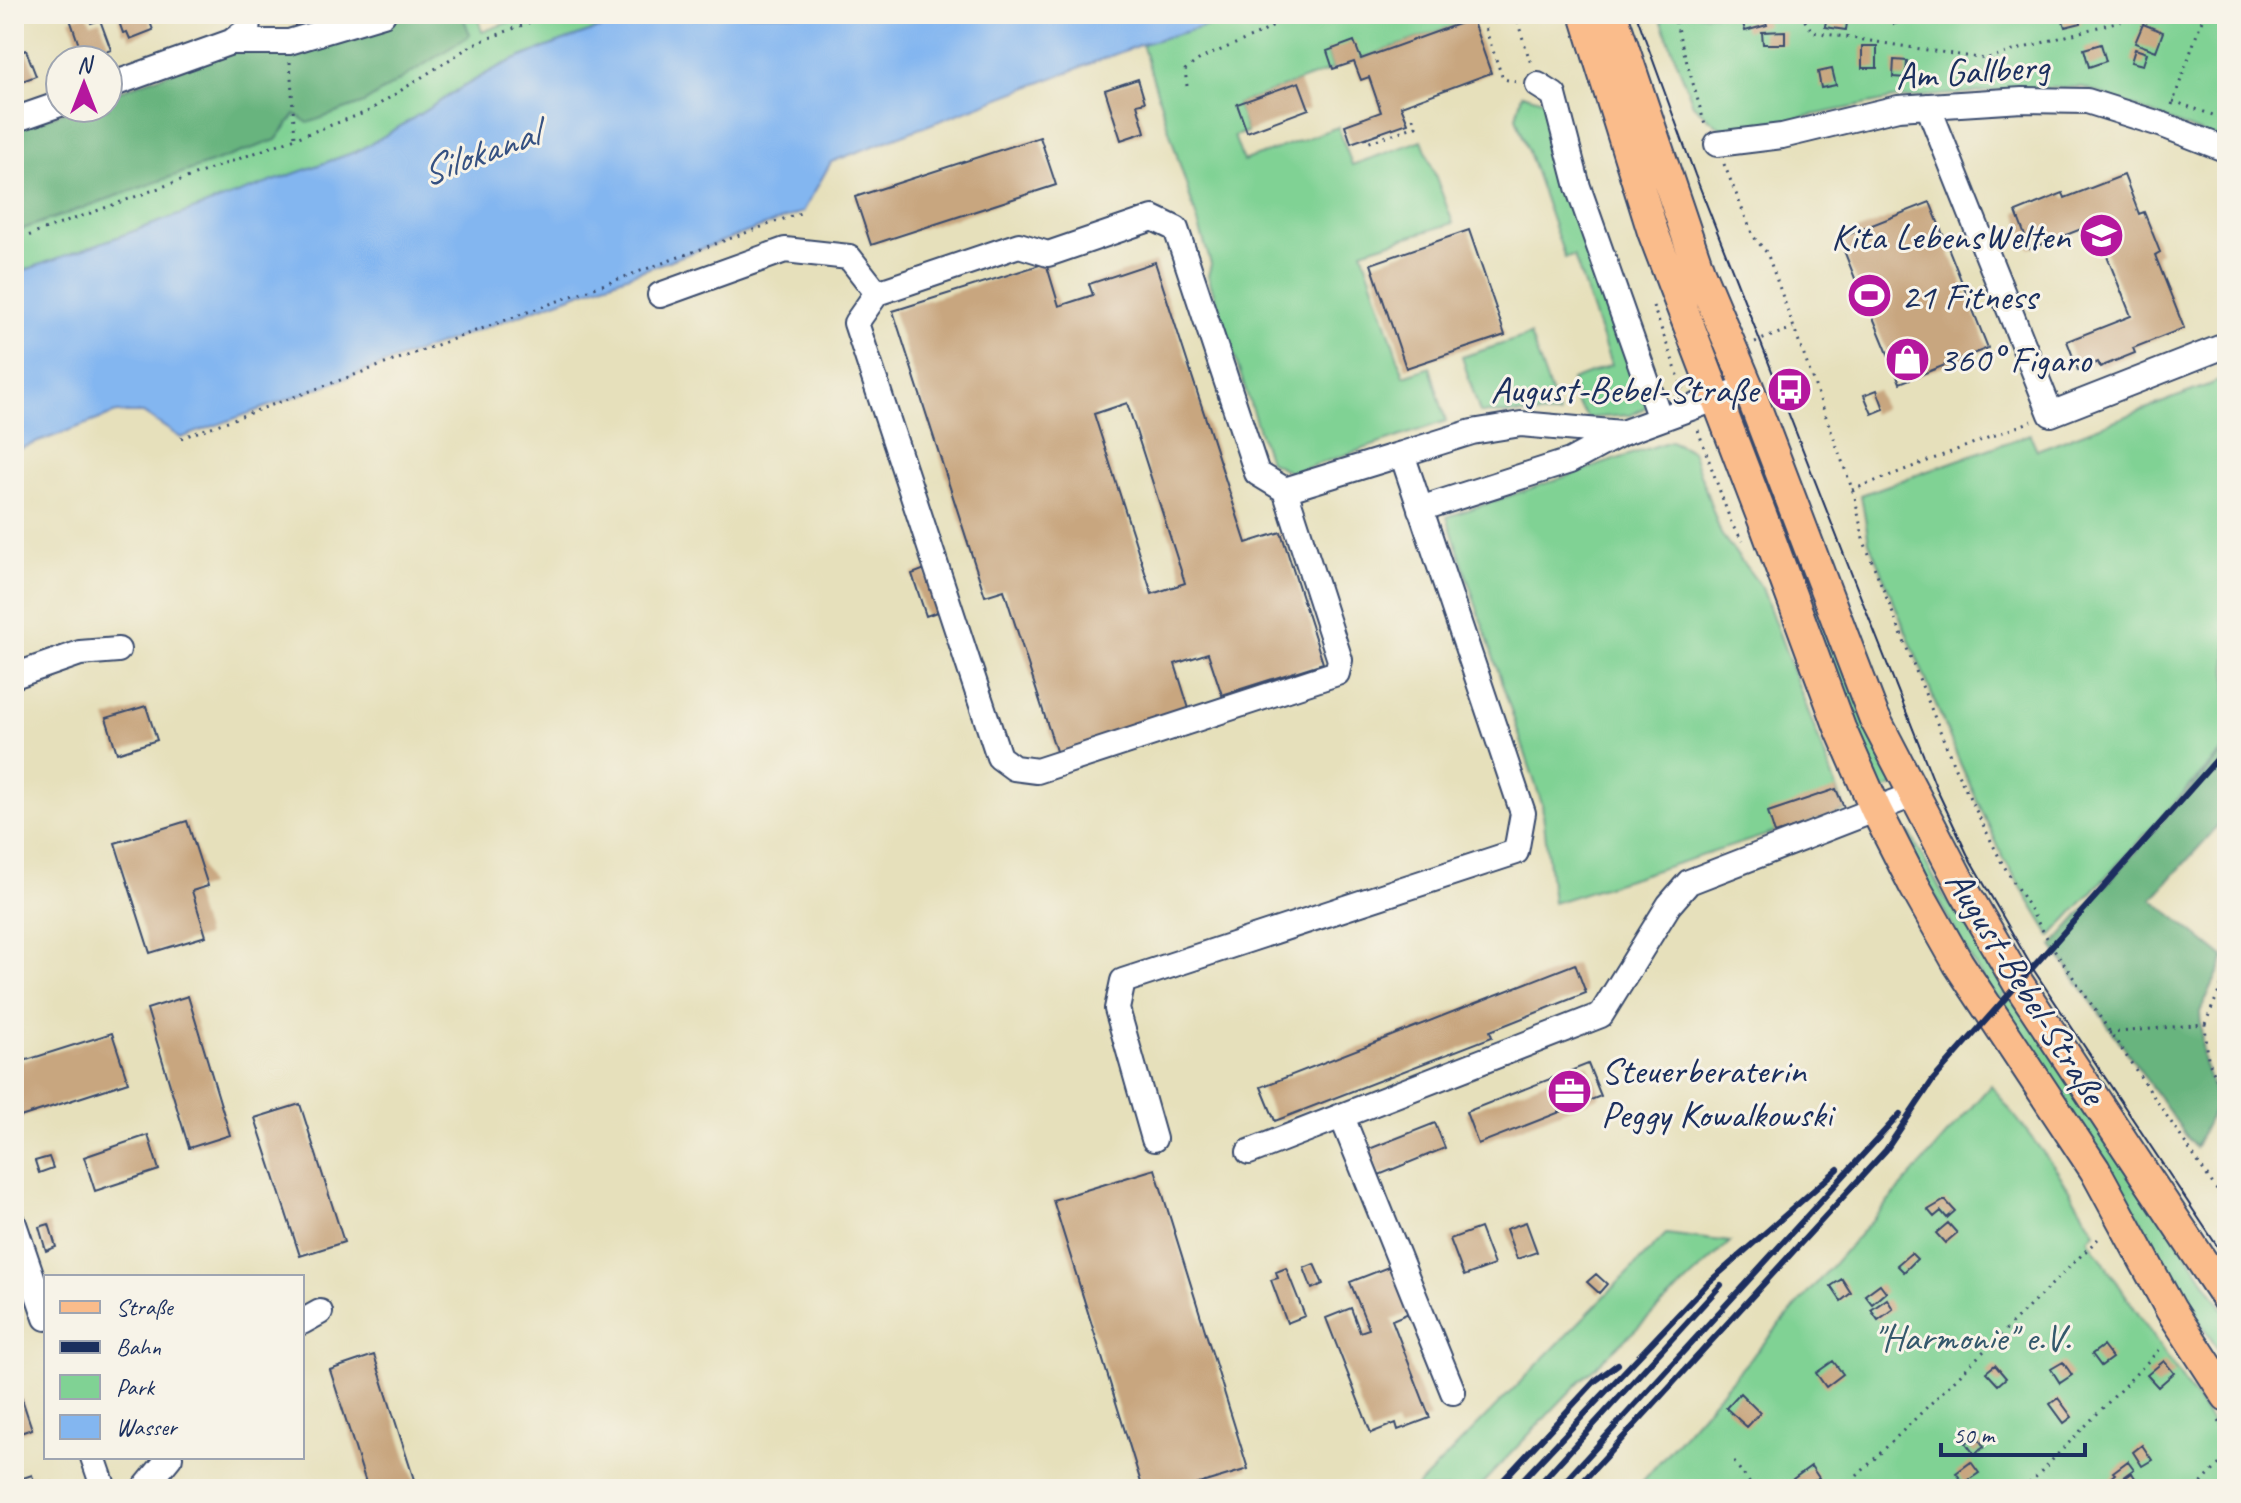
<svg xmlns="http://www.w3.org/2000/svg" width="2241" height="1503" viewBox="0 0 2241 1503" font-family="Caveat,sans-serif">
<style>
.green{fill:#80d294;stroke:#4e8079;stroke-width:2}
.forest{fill:#68b47e;stroke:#42726e;stroke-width:2}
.water{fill:#83b6f0;stroke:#4f72a7;stroke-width:2}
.building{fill:#c8a67f;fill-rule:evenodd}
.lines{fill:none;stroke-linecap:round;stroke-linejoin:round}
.minor-casing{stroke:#394a6c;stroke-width:28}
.major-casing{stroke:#394a6c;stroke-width:34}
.path{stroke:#394a6c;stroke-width:3;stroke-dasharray:2 6;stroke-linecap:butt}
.minor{stroke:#fff;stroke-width:24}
.major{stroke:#fabc8b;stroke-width:30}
.tram{stroke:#1b2f5e;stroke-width:2}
.rail{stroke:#1b2f5e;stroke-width:6}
.labels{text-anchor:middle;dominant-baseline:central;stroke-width:6;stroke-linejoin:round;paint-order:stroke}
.street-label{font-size:38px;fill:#1b2f5e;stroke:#f7f3e8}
.poi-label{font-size:38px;fill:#1b2f5e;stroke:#f7f3e8;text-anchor:start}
.park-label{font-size:38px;fill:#34586c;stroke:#f7f3e8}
.water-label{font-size:40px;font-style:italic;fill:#355182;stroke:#f7f3e8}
</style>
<rect width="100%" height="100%" fill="#f7f3e8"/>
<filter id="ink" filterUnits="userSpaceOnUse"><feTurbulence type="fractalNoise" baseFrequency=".0125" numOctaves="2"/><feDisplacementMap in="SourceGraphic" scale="16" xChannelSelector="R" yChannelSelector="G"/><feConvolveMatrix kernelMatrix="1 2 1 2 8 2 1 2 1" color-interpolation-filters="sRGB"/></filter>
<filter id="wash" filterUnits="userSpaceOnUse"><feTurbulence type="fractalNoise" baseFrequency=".006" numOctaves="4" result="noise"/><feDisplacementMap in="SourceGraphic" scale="32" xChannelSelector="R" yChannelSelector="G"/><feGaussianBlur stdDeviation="1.8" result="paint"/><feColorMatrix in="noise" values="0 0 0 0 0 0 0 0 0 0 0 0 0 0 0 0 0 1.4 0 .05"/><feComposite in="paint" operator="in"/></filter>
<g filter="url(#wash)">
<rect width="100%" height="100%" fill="#e6e0bb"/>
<path class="green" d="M462 14H477L482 32 531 14H640C595 31 547 45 503 65 451 90 406 127 355 152L14 274V232L276 140 296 114 470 35Z
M1239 14H1472V19L1361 59 1327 51 1333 69 1237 104 1247 132 1234 136 1243 161 1338 127 1352 165 1422 140 1453 223 1362 251 1404 376 1430 367 1446 421 1292 473 1269 461 1208 276 1211 264 1142 44 1224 21Z
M1659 14H2227V143L2083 87 2016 89 1894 99 1773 123 1722 129 1693 105Z
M1522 94 1547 101 1648 406 1631 415 1588 418 1576 402 1572 380 1611 365 1574 256 1565 258 1516 117Z
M1530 335 1559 415 1480 413 1462 357Z
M2227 378V746L2051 936 2004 859 1960 763 1869 542 1861 495 2030 434 2037 450Z
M1670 441 1692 451 1721 534 1762 588 1845 810 1553 903 1542 804 1447 517Z
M1750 443 1801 569 1896 784 1879 793Z
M1906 834 1911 835 1945 898 1984 948 2010 987 1996 1003 1902 837Z
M2015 993 2227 1315V1363L2198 1319 2129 1200 2000 1008Z
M1991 1085 2058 1172 2095 1232 2088 1239 2227 1446V1489H1642L1639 1485Z
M1666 1234 1730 1242 1580 1381 1477 1489H1415Z"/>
<path class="forest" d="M406 14H462L470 35 364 103 308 123 295 114 276 140 14 232V130L74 108H108V95L226 52 292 50Z
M2227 748V816L2152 899 2225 958 2200 1012 2203 1059 2217 1103 2195 1148 2052 946Z"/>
<path class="water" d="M640 14H1239L1224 21 1142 44 831 162 803 212 181 438 143 413H116L14 451V274L355 152C406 127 451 90 503 65 547 45 595 31 640 14Z"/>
<g id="blocks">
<path class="building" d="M87 14 91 23 100 20 111 50 84 60 70 19Z
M129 14H147L153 30 130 39 127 32 123 33 118 19Z
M291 14H316L318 19 296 28Z
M1827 14 1848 16 1846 30 1825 27Z
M1891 14H1913L1914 19 1894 24Z
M2061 14H2078L2081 23 2065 27Z
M1764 17 1767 25 1745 31 1743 23Z
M1472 19 1491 73 1401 106 1408 123 1351 143 1345 125 1381 112 1369 77 1361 80 1354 62 1333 69 1327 51 1354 41 1361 59Z
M2143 24 2163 32 2156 51 2135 43Z
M1785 31V44H1763L1762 32Z
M2101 44 2106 61 2089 67 2084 49Z
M1862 46H1877V68H1862Z
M2135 49 2147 53 2143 65 2131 62Z
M26 50 36 76 14 84V55Z
M1894 60 1907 61 1906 78 1893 77Z
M1832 69 1836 85 1821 88 1818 72Z
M1138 79 1145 102 1137 104 1145 132 1121 140 1105 90Z
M1299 82 1309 109 1247 132 1237 104Z
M1040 137 1056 185 871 245 855 197Z
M2124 175 2139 214 2144 212 2160 252 2155 255 2184 328 2133 348 2135 353 2100 367 2098 362 2078 370 2067 341 2131 316 2094 224 2030 249 2016 212 2063 193 2065 198Z
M1930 202 1988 348 1900 383 1870 310 1862 313 1852 289 1858 286 1839 238Z
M1469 230 1505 335 1406 368 1371 264Z
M1155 262 1246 543 1281 532 1323 663 1222 695 1208 653 1175 664 1190 712 1057 754 1004 590 985 596 893 311 1046 263 1059 306 1093 295 1089 284ZM1127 403 1185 583 1152 594 1094 414Z
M1877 390 1884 409 1872 414 1864 395Z
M925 569 940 611 926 616 912 574Z
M146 706 157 740 117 753 106 718Z
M1836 789 1845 810 1775 834 1768 812Z
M187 821 208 886 192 891 206 936 150 953 115 843Z
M1575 964 1586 993 1490 1031 1492 1037 1275 1121 1261 1087Z
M188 996 230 1135 189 1148 147 1009Z
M112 1033 128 1082 14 1119V1064Z
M1588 1064 1601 1096 1478 1144 1466 1112Z
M300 1104 344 1242 300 1256 255 1118Z
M1435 1123 1445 1148 1379 1175 1369 1149Z
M148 1135 159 1170 95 1191 84 1157Z
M49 1157 53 1168 39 1173 35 1161Z
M1155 1169 1248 1469 1182 1489H1143L1053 1200Z
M1945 1200 1955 1211 1947 1218 1941 1211 1934 1217 1928 1210Z
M1526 1222 1537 1252 1517 1259 1506 1229Z
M1948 1223 1957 1233 1945 1243 1936 1233Z
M49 1224 56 1247 46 1251 39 1227Z
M1480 1228 1494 1265 1464 1276 1450 1239Z
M1911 1253 1917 1259 1904 1272 1897 1265Z
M1314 1264 1323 1284 1312 1289 1304 1268Z
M1391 1266 1409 1313 1392 1320 1430 1418 1398 1430 1396 1423 1371 1433 1326 1318 1351 1308 1360 1332 1369 1329 1350 1282Z
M1286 1268 1305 1316 1287 1323 1271 1280 1278 1278 1276 1272Z
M1596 1274 1607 1284 1599 1293 1587 1282Z
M1842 1279 1851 1293 1841 1301 1831 1286Z
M1880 1284 1886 1292 1872 1304 1865 1295Z
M1887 1299 1893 1309 1878 1320 1871 1310Z
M2103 1346 2112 1358 2101 1366 2092 1354Z
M374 1355 417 1489H368L330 1370Z
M1833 1361 1843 1374 1826 1387 1816 1373Z
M2164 1361 2174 1373 2158 1387 2147 1375Z
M2063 1362 2072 1375 2060 1383 2051 1369Z
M1995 1365 2006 1378 1998 1385 1986 1372Z
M14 1375 32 1429 14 1435Z
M1740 1393 1760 1413 1747 1427 1726 1408Z
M2058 1398 2072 1417 2064 1423 2050 1404Z
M1976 1435 1984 1447 1974 1454 1966 1443Z
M2142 1445 2152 1460 2142 1466 2133 1452Z
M2128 1461 2134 1469 2112 1485 2108 1480 2115 1474 2113 1472Z
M1971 1462 1979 1473 1964 1483 1956 1473Z
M1811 1466 1819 1478 1800 1489 1793 1479Z
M2132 1473 2138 1483 2129 1489H2122L2118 1483Z
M32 1475 36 1487 52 1482 54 1489H14V1481Z"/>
</g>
</g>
<g filter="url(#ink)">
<use href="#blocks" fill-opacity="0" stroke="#394a6c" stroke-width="2"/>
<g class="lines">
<defs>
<path id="minor" d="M231 42H289L383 14
M1538 85 1554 95 1578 187 1660 419
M108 86 231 42 247 30 249 14
M1928 106 2051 414 2222 347
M14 120 60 104
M1717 144 1782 136 1898 108 2022 100 2087 101 2163 125 2227 150
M660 295 785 250 849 257 877 293
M1285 490 1340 660 1337 673 1037 771 1014 768 999 757 856 323 877 293 1019 245 1048 254 1153 218 1176 229 1257 473 1285 490 1402 454
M1420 509 1570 461 1620 434
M14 676 80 653 118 650
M1342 1117 1453 1392
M1154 1139 1117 1009 1123 981 1516 852 1523 813 1402 454 1472 432 1521 424 1622 433 1748 387
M1249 1152 1601 1015 1669 905 1689 882 1913 795
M14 1224 46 1318
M302 1322 320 1312
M93 1457 104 1489
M144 1489 170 1457"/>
<path id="major" d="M1585 14 1653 232 1764 522 1840 728 1876 810 1915 887 1958 963 2095 1170 2171 1310 2227 1396
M1612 14 1699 271 1748 387 1874 717 1966 894 2018 983 2227 1299"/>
</defs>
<use href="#minor" class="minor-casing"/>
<use href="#major" class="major-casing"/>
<path class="path" d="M1480 14 1503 79 1517 82
M1515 14 1531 64
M1673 14 1705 125
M1800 14 1813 32 1985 59 2144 14
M290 62 295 138
M1187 86 1185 70 1200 59 1263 32 1294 14
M2173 101 2227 120
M2172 105 2204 14
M1365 138 1367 143 1416 126 1411 112
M1724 164 1753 236 1767 253 1855 497 1863 539 1955 768 2001 861 2052 946 2227 1205
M14 241 367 112 474 44 551 14
M1653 306 1683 389
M1755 342 1793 328
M1698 430 1732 525 1743 541
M181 438 803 212
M1852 490 2032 421
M2205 1024 2227 973
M2109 1033 2205 1024 2208 1059 2227 1103
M2219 1421 2227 1433
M1734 1462 1754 1489
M1857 1476 2102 1235
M2024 1489 2163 1346
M2196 1489 2227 1456"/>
<use href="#minor" class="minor"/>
<use href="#major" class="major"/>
<path class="tram" d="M1636 14 1695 175 1848 565 1938 792 1969 858 2033 969 2227 1261"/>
<path class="rail" d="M1495 1489 1595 1381 1618 1364
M1514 1489 1707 1284 1838 1169
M1535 1489 1721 1285
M1558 1489 1900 1114
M1576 1489 1886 1150 1933 1080 2227 748"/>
</g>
</g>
<defs>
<symbol id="school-disc" viewBox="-11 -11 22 22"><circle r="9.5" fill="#b5179e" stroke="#f7f3e8"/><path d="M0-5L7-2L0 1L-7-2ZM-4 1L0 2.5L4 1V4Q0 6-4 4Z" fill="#fff"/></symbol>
<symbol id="stadium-disc" viewBox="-11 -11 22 22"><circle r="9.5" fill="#b5179e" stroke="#f7f3e8"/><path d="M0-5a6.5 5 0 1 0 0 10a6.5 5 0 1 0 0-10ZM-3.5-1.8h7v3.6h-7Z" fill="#fff"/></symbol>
<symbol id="shop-disc" viewBox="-11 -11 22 22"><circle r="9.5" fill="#b5179e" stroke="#f7f3e8"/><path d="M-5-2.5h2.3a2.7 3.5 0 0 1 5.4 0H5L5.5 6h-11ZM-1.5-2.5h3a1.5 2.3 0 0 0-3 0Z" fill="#fff"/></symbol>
<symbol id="bus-disc" viewBox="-11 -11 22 22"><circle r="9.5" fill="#b5179e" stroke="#f7f3e8"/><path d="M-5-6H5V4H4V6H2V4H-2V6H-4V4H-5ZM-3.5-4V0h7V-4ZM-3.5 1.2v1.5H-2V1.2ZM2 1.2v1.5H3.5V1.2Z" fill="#fff"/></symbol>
<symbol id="office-disc" viewBox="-11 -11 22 22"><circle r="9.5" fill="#b5179e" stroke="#f7f3e8"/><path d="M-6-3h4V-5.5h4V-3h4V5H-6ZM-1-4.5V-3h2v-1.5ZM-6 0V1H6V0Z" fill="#fff"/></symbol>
</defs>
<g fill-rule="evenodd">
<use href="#school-disc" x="2076" y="210" width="51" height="51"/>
<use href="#stadium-disc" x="1844" y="270" width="51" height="51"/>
<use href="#shop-disc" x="1882" y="334" width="51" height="51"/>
<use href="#bus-disc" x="1764" y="364" width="51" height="51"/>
<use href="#office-disc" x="1544" y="1066" width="51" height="51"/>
</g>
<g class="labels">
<g class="street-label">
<text transform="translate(1972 71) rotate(-4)">Am Gallberg</text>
<text transform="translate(2026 987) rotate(58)">August-Bebel-Straße</text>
</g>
<g class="poi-label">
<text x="2070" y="236" text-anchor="end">Kita LebensWelten</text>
<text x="1901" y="296">21 Fitness</text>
<text x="1939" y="359">360° Figaro</text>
<text x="1758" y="389" text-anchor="end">August-Bebel-Straße</text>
<text x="1601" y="1070">Steuerberaterin<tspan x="1601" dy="44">Peggy Kowalkowski</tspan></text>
</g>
<g class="park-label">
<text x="1972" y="1337">"Harmonie" e.V.</text>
</g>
<g class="water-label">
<text transform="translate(479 153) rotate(-20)">Silokanal</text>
</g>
</g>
<rect width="2241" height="1503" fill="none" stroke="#f7f3e8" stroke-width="48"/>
<rect x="44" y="1275" width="260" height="184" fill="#f7f3e8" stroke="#9fa5b1" stroke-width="2"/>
<rect x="60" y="1301" width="40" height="12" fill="#fabc8b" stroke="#9fa5b1" stroke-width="2"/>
<text x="116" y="1315" font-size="24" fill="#1b2f5e">Straße</text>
<rect x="60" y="1341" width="40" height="12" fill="#1b2f5e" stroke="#9fa5b1" stroke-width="2"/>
<text x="116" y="1355" font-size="24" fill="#1b2f5e">Bahn</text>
<rect x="60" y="1375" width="40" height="24" fill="#80d294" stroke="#9fa5b1" stroke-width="2"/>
<text x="116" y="1395" font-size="24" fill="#1b2f5e">Park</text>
<rect x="60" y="1415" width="40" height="24" fill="#83b6f0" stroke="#9fa5b1" stroke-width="2"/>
<text x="116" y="1435" font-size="24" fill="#1b2f5e">Wasser</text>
<g transform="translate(84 84)"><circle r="38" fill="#f7f3e8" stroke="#9fa5b1" stroke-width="2"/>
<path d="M0-6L14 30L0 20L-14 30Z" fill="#b5179e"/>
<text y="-12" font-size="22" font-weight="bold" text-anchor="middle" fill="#1b2f5e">N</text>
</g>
<path d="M1941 1443v12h144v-12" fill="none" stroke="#1b2f5e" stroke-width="4"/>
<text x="1953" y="1443" font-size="24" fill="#1b2f5e" stroke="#f7f3e8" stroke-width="6" paint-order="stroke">50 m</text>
</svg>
